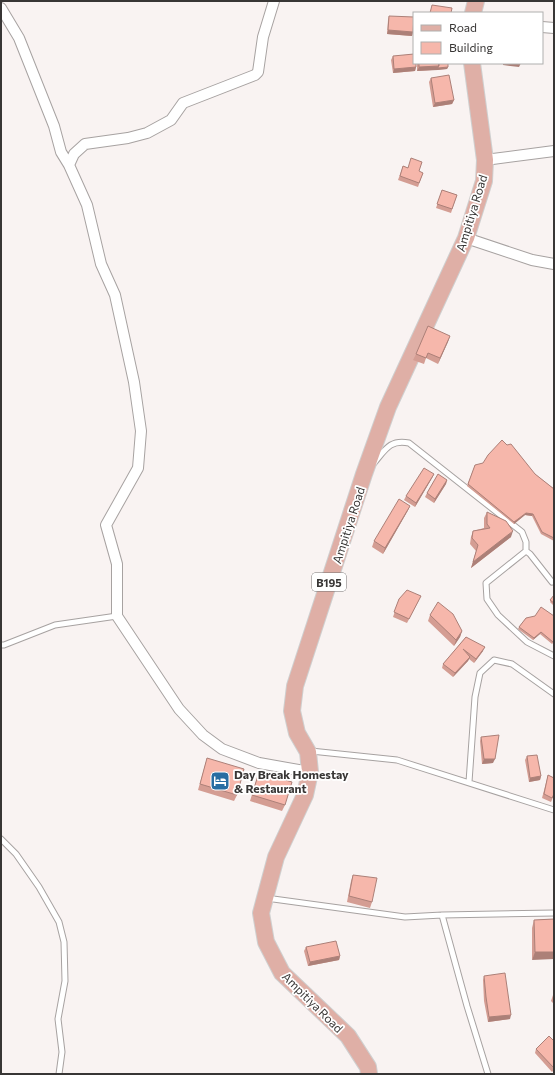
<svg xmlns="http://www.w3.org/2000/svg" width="555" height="1075" viewBox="0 0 555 1075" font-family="Commissioner,sans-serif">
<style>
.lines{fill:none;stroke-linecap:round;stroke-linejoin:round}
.lane-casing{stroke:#a7a2a1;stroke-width:7}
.street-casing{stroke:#a7a2a1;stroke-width:12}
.primary-casing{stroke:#cfcfcf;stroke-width:18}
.lane{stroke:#fff;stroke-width:5}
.street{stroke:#fff;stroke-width:10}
.primary{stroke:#dfafa6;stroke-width:16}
.wall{fill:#d49d93}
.shaded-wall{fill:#ac8078}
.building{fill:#f6b7ab;stroke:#ac8078}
.labels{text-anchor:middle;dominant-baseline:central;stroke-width:3.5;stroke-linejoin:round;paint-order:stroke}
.shield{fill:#fff;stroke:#747272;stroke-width:1}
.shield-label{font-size:11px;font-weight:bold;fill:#383635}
.street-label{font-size:12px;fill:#383635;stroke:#fff}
.poi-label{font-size:12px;font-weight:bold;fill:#383635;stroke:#fff;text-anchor:start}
</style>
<rect width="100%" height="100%" fill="#f9f3f2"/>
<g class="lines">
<defs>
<path id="lane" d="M374 463C385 450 390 439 409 443L522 532 526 542V551L486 583 487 599 498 615 527 642 554 656
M526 551 530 554 552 582
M1 645H4L55 625 117 616
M311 751 397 760 554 810
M469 782 475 697 480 673 494 660 512 664 554 694
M1 839 16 854 39 887 59 922 64 942 65 981 58 1019 62 1052 59 1074
M266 898 405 917 442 915 554 913
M442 915 467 1006 488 1074"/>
<path id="street" d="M274 1 263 37 258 72 255 75 183 103 171 120 147 133 128 138 85 144 74 154 69 165 87 205 101 264 115 295 134 382 141 431 138 468 106 525 117 564V616L179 709 203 735 222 749 259 763 310 772
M1 8 19 38 54 126 61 152 69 165
M542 27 554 28
M485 160 554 151
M466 238 532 260 554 264"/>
<path id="primary" d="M473 13 476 1
M369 1074 368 1067 348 1036 282 973 266 942 261 913 276 857 305 795 310 772 308 752 297 733 292 711 295 686 364 474 388 407 466 238 484 181 485 160 472 63"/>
</defs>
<use href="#lane" class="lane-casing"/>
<use href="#street" class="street-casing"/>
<use href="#primary" class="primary-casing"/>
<use href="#lane" class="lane"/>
<use href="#street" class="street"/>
<use href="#primary" class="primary"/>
</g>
<path class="wall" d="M389 16 413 32 412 36 387 34 388 20Z
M393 56 416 67 415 71 393 73 391 60Z
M417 63H448V67L447 69 417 71Z
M431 78 454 100 452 104 433 107 429 82Z
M403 166 423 173 418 187 398 180Z
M442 190 457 195 451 213 436 208Z
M450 336 438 364 426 358 424 364 413 360 416 354Z
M475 465 535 474 554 489V541L541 534 532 516 525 515 514 524 467 486Z
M434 474 432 478 415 507 404 500 406 496Z
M447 480 446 484 434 503 425 497 427 493Z
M410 506 407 512 383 554 372 547 374 541Z
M487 512 511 537 471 568 476 551 470 544 471 537 473 531 484 528V518Z
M554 595V606L550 602Z
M399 599 419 600 407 623 393 617Z
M430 615 462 631 460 637 454 646 428 621Z
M526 618 554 642 552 644 540 634 533 640 518 629 519 627Z
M466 637 483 651 474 663 469 659 468 661 453 677 442 668 443 664Z
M481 737 493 763 482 764 480 741Z
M527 756 541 776 540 780 529 782 525 760Z
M207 758 237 795 234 801 198 790Z
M548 775 554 778V795L551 802 542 798Z
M257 778 285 805 282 811 250 801Z
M353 875 372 902 370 908 347 902 351 881Z
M554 919 532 960V928L534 920Z
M306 947 340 956 339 960 308 966 304 951Z
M484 976 510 1019 488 1022 484 1001 483 980Z
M553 995H554V1004L551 1001Z
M549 1036 554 1070 552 1072 535 1053 536 1049Z"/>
<path class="shaded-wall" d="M388 30 413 32 412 36 387 34Z
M503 63H521L519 67 503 65Z
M439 66 438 70 417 71 419 67Z
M416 67 415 71 393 73 394 69Z
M448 67 447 69 438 70V68Z
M454 100 452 104 433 107 435 103Z
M450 336 448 342 438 364 440 358Z
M434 474 432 478 415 507 416 503Z
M447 480 446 484 434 503 435 499Z
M410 506 407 512 383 554 385 548Z
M526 513 533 514 532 516 525 515 514 524V522Z
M513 531 511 537 471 568 473 562Z
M462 631 460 637 454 646 456 640Z
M541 632 540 634 533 640 534 638Z
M485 647 483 651 474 663 476 659Z
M470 657 468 661 453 677 455 673Z
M484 759H495L493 763 482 764Z
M541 776 540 780 529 782 530 778Z
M535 952H554V959L532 960Z
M340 956 339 960 308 966 310 962Z
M511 1015 510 1019 488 1022 489 1017Z"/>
<path class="building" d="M432 5 452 8 451 13H430Z
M389 16 414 17 413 32 388 30Z
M414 54V63H416V67L394 69 393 56Z
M419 63H439V66L419 67Z
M439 63H448V67L438 68Z
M449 75 454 100 435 103 431 78Z
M411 158 422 162 419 171 423 173 419 183 400 176 403 166 408 168Z
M442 190 457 195 452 209 437 204Z
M428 326 450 336 440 358 428 353 426 358 416 354Z
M502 440 507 445 511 444 535 474 554 489V538L542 532 533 514 526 513 514 522 468 484 475 465 483 463 488 455Z
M424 468 434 474 416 503 406 496Z
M438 474 447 480 435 499 427 493Z
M399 499 410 506 385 548 374 541Z
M487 512 506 521 513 531 473 562 478 545 472 538 473 531 490 528 487 524Z
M407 590 421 596 409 619 394 612 399 599Z
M554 595V603L550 600Z
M438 602 453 614 462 631 456 640 430 615Z
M541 607 554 616V640L553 642 541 632 534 638 519 627 526 618 535 616Z
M466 637 485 647 476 659 463 649 470 657 455 673 443 664Z
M499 735 495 759H484L481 737Z
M537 755 541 776 530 778 527 756Z
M207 758 244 769 237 795 200 784Z
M259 772 292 782 285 805 252 795Z
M548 775 554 778V794L552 798 544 794Z
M353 875 377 878 372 902 349 896Z
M554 919V952H535L534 920Z
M336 941 340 956 310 962 306 947Z
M505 973 511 1015 489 1017 486 997 484 976Z
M549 1036 554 1041V1068L536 1049Z"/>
<defs>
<symbol id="hotel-square" viewBox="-11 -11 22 22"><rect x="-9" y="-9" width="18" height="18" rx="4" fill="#286da2" stroke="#fff"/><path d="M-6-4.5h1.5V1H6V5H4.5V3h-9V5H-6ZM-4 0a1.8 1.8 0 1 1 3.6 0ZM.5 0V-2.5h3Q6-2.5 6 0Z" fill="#fff"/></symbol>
</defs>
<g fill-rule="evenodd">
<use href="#hotel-square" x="209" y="770" width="22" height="22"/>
</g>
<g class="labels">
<rect class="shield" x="312" y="573" width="34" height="18" rx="3"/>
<g class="shield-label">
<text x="329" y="582">B195</text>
</g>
<g class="street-label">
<text transform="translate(471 213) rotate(-73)">Ampitiya Road</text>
<text transform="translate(348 525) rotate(-72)">Ampitiya Road</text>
<text transform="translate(313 1002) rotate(45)">Ampitiya Road</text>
</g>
<g class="poi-label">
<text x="234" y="774">Day Break Homestay<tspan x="234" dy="14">&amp; Restaurant</tspan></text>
</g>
</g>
<rect width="555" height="1075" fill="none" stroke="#383635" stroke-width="4"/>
<rect x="413" y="12" width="130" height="52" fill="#ffffff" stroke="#afafae"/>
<rect x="421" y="25" width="20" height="6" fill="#dfafa6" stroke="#afafae"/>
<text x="449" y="32" font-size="12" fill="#383635">Road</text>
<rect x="421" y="42" width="20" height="12" fill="#f6b7ab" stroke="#afafae"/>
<text x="449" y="52" font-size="12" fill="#383635">Building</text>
</svg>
